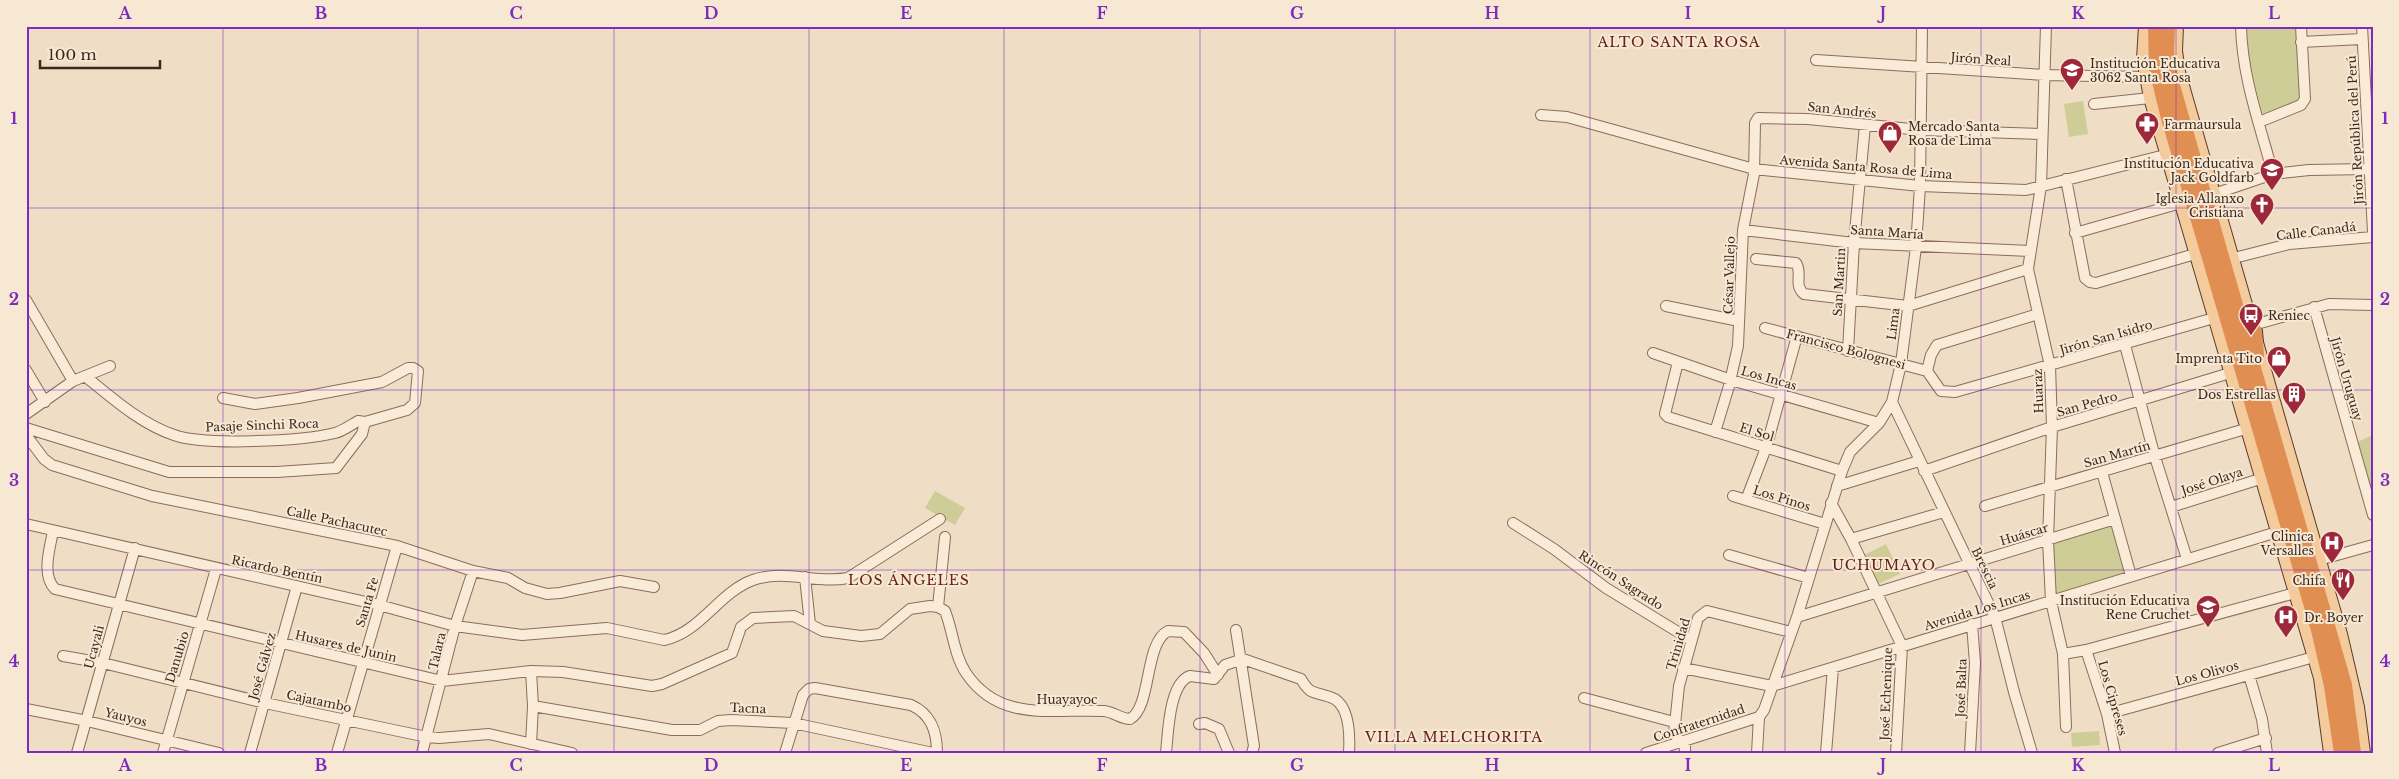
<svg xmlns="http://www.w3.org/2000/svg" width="2399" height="779" viewBox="0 0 2399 779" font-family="'Libre Baskerville',serif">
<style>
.green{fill:#cecd98}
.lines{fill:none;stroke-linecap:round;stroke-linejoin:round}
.minor-casing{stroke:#8b6d5a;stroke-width:12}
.major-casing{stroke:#593c2e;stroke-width:14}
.highway-casing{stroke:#593c2e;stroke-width:16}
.minor{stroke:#faebd8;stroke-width:10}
.major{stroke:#f3cb9c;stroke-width:12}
.highway{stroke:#e18e53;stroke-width:14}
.grid{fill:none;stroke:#7b2cbf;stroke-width:1;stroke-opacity:0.55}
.labels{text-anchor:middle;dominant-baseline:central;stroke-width:4;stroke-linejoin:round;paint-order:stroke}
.street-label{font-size:12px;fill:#3b281e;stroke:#f7e8d4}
.poi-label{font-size:12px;fill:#3b281e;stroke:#f7e8d4;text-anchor:end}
.neighbourhood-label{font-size:14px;letter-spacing:1px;fill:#69211c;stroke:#f7e8d4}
.neatline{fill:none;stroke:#7b2cbf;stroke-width:2}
.grid-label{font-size:16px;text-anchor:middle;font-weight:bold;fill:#7b2cbf}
</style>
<rect width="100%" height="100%" fill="#f0ddc5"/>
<path class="green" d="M2245 26H2297V56L2302 97 2298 102 2262 116 2249 77Z
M2083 101 2088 134 2069 137 2064 104Z
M2373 435V500L2357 442Z
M935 491 965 508 955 525 925 508Z
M2111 522 2126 572 2051 595 2048 542Z
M1886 544 1900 574 1878 584 1864 555Z
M2099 731 2100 745 2072 747 2071 733Z"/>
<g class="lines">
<defs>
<path id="minor" d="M2046 26 2041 186 2028 269 2050 366 2052 427 2048 540 2051 601 2063 654 2066 727
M2241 26C2242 77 2260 125 2273 174
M2362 26 2373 232
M2301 42 2362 39
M1816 60 2045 75 2145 77
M2094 104 2150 98
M1541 115 1567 117 1754 169 1920 186 2026 190 2173 153
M2259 122 2301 105 2305 99 2301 26
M2066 179 2085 278 2090 282 2096 283 2195 254
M2214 194 2273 174 2309 170 2369 169
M1743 230 1854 243 2030 251
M2075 233 2181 203
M2234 258 2289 244 2373 237
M1756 259 1796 263C1803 273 1793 285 1804 294L1908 306 2028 269
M26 300 73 381
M1666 306 1739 321
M2314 307 2373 515
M2253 325 2329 304 2373 305
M1765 328 1927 371
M2125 345 2155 457 2187 559
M1848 351 1854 243 1865 125
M1653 353 1731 380 1879 423
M1678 362 1665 414 1668 417 1842 471
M26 370 45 402
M1927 371 1941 391 1955 392 2214 318
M1927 371 1931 355 1937 345 2038 314
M85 376C112 398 141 424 174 435 204 446 303 441 335 433 343 431 351 425 358 421L365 422 407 410 415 403 418 371 413 368H408L382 382 298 398 255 404 223 398
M1892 402 1995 617 2014 692 2032 753
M26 414 73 381 110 366
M26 428 169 472H277L336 468 362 434 365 422
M1715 432 1729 386 1738 346 1743 230 1754 174 1755 123 1758 118 1808 119 1921 130 2042 134
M26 435 44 459 52 465 152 496 397 546 473 571 508 578 525 588 547 594 560 593 620 581 654 587
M1924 471 2052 427 2230 373
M2102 472 2131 576
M1837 486 1919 461
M1733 496 1825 524
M1746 500 1766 448 1797 336
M1831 503 1851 539 1902 646 1896 753
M1985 506 2252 427
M2171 507 2260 479
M1513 523 1554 549 1606 588 1691 640
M26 524 379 605 455 626 522 635 607 628 664 640C700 633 719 592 753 580 784 569 817 584 848 578L940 519
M53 531C50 548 41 575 55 589L442 681 531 671 563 672 652 686 662 684 732 653 741 627 753 618 794 616 823 631 861 636 880 634 910 609 930 606 938 607 945 611C953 631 954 655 966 673 1000 724 1055 708 1104 711 1114 712 1121 719 1130 719 1152 707 1144 643 1168 631L1184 632 1204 653 1218 675
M1851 539 1944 512
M1729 555 1809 578
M2319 560 2373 545
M805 577 810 624
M938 607 945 537
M1797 617 2115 519
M1236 630 1254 746 1252 753
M2086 650 2107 714 2115 753
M2063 654 2086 650 2295 593
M63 656 103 663 265 703 427 737 439 738 489 734 572 753
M1683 668 1772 686 2277 532
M531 671 533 706 531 744
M2249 675 2262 719 2267 753
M1584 698 1674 722
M533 706 672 730H700L718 721 731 720 793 723 933 753
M26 709 87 721 219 753
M2107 714 2314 657
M1199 724 1205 723 1219 729 1229 753
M77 753 135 548
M163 753 216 569
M250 753 297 586
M337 753 397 546
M422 753 455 626 473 571
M785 753 803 695 809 689 815 688 911 705C931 714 937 731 937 753
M1166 753C1168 734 1169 683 1190 676L1214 679 1225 665 1243 659 1301 679C1311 696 1314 691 1330 697 1350 703 1350 735 1349 753
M1646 753 1759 717
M1685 753V747L1674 734 1679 686 1698 618 1707 611 1791 632
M1757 753 1759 717 1764 710 1797 617 1842 471 1850 452 1879 423 1892 402 1901 364 1916 247 1920 186 1922 26
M1826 753 1833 668
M1970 753 1975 663 1972 624
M2218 753 2266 738"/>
<path id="major" d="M2145 26 2143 59 2150 98 2320 678 2330 753
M2177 26 2176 51 2179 72 2341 634 2358 707 2364 753"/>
<path id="highway" d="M2155 26 2156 69 2168 118 2318 630 2331 686 2341 753
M2168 26 2167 52 2172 82 2345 685 2354 753
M2255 331 2257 355"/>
</defs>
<use href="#minor" class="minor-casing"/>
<use href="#major" class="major-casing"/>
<use href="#highway" class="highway-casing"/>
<use href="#minor" class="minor"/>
<use href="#major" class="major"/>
<use href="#highway" class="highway"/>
</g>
<path class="grid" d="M223 26V753M418 26V753M614 26V753M809 26V753M1004 26V753M1200 26V753M1395 26V753M1590 26V753M1785 26V753M1981 26V753M2176 26V753M26 208H2373M26 390H2373M26 570H2373"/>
<defs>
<symbol id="school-pin" viewBox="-11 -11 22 30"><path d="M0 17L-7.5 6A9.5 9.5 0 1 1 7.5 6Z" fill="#9c283a" stroke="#f7e8d4"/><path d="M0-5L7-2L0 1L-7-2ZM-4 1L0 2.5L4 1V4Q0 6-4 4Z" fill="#fff"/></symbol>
<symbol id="pharmacy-pin" viewBox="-11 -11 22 30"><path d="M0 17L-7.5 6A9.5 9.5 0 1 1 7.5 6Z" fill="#9c283a" stroke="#f7e8d4"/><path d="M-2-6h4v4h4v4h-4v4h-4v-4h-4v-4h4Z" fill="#fff"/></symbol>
<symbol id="shop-pin" viewBox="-11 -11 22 30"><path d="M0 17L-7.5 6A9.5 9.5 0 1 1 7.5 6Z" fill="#9c283a" stroke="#f7e8d4"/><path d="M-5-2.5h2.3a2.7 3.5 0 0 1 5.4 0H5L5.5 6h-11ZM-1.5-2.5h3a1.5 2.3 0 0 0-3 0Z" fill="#fff"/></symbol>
<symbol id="church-pin" viewBox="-11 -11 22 30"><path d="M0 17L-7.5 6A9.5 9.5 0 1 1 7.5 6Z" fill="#9c283a" stroke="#f7e8d4"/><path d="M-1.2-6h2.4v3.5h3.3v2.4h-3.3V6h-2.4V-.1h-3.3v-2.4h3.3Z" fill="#fff"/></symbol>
<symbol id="bus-pin" viewBox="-11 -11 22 30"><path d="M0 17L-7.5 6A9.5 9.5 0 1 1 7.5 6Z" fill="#9c283a" stroke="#f7e8d4"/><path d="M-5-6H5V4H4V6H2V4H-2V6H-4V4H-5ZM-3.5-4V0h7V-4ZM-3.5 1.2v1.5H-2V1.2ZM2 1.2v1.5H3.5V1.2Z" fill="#fff"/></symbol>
<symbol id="building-pin" viewBox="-11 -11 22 30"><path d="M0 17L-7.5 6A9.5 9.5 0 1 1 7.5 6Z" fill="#9c283a" stroke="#f7e8d4"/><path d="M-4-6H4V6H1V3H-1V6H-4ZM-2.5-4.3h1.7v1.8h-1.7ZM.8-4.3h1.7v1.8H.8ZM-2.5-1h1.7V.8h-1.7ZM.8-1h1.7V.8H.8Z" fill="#fff"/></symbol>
<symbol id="hospital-pin" viewBox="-11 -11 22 30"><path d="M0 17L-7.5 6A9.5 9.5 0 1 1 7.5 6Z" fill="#9c283a" stroke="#f7e8d4"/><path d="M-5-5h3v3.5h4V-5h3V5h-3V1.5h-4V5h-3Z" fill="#fff"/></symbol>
<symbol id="restaurant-pin" viewBox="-11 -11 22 30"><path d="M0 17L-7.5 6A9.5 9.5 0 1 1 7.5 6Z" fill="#9c283a" stroke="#f7e8d4"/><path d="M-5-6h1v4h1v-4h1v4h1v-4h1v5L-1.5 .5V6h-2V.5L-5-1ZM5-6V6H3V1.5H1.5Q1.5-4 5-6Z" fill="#fff"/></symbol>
</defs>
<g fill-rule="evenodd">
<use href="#school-pin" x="2058" y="56" width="28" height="38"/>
<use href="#pharmacy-pin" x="2133" y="110" width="28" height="38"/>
<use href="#shop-pin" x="1876" y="119" width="28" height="38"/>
<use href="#school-pin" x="2258" y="156" width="28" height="38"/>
<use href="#church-pin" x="2248" y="191" width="28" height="38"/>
<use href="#bus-pin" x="2237" y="301" width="28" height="38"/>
<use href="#shop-pin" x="2265" y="344" width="28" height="38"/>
<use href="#building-pin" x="2280" y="380" width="28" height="38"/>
<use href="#hospital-pin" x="2318" y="529" width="28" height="38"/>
<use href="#restaurant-pin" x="2329" y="566" width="28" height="38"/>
<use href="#school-pin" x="2194" y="593" width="28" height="38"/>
<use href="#hospital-pin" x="2272" y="603" width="28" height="38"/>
</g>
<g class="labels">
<g class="street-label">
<text transform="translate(1981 59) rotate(4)">Jirón Real</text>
<text transform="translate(1842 110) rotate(6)">San Andrés</text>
<text transform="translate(2355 130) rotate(-93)">Jirón República del Perú</text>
<text transform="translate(1866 167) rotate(5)">Avenida Santa Rosa de Lima</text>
<text transform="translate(2316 231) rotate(-7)">Calle Canadá</text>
<text transform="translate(1887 232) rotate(4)">Santa María</text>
<text transform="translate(1729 275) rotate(-88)">César Vallejo</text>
<text transform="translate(1839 282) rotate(-87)">San Martin</text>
<text transform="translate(1893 324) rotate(-83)">Lima</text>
<text transform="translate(2106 337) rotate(-16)">Jirón San Isidro</text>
<text transform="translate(1846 349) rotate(15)">Francisco Bolognesi</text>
<text transform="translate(1769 378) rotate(16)">Los Incas</text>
<text transform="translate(2347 379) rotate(74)">Jirón Uruguay</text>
<text transform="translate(2038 391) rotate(-92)">Huaraz</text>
<text transform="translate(2087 404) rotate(-16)">San Pedro</text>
<text transform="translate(262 425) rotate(-2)">Pasaje Sinchi Roca</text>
<text transform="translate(1757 432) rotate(17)">El Sol</text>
<text transform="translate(2117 454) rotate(-16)">San Martín</text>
<text transform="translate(2212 481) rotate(-18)">José Olaya</text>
<text transform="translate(1782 498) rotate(17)">Los Pinos</text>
<text transform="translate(337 521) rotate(12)">Calle Pachacutec</text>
<text transform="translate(2024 534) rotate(-17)">Huáscar</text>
<text transform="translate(1985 568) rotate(64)">Brescia</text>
<text transform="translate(277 569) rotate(12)">Ricardo Bentín</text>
<text transform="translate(1621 580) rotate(33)">Rincón Sagrado</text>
<text transform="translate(367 602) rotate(-73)">Santa Fe</text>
<text transform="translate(1977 610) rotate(-17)">Avenida Los Incas</text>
<text transform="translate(1678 644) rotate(-73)">Trinidad</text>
<text transform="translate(346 646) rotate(13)">Husares de Junin</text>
<text transform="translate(94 647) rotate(-75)">Ucayali</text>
<text transform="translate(437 651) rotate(-77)">Talara</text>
<text transform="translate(177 657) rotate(-73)">Danubio</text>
<text transform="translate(262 666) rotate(-74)">José Gálvez</text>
<text transform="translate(2207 673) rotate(-15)">Los Olivos</text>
<text transform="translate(1961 688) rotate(-88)">José Balta</text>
<text transform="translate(1886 694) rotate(-88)">José Echenique</text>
<text transform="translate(2113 698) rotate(74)">Los Cipreses</text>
<text x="1067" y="699">Huayayoc</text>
<text transform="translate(319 701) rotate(12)">Cajatambo</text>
<text transform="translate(748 708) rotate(2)">Tacna</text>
<text transform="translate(126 717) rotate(14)">Yauyos</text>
<text transform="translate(1699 723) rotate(-18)">Confraternidad</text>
</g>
<g class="poi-label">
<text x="2090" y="63" text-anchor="start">Institución Educativa<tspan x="2090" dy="14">3062 Santa Rosa</tspan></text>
<text x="2164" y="124" text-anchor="start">Farmaursula</text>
<text x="1908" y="126" text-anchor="start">Mercado Santa<tspan x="1908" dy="14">Rosa de Lima</tspan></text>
<text x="2254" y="163">Institución Educativa<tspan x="2254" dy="14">Jack Goldfarb</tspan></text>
<text x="2244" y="198">Iglesia Allanxo<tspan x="2244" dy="14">Cristiana</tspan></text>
<text x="2268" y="315" text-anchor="start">Reniec</text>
<text x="2262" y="358">Imprenta Tito</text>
<text x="2276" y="394">Dos Estrellas</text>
<text x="2314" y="536">Clinica<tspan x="2314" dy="14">Versalles</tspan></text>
<text x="2326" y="580">Chifa</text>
<text x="2190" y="600">Institución Educativa<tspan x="2190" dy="14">Rene Cruchet</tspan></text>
<text x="2304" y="617" text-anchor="start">Dr. Boyer</text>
</g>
<g class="neighbourhood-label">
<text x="1679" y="42">ALTO SANTA ROSA</text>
<text x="1884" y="565">UCHUMAYO</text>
<text x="909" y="580">LOS ÁNGELES</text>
<text x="1454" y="737">VILLA MELCHORITA</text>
</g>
</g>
<rect width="2399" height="779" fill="none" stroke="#f7e8d4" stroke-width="55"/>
<path d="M40 60v8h120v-8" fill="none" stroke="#3b281e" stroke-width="2.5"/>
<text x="48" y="60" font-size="15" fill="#3b281e" stroke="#f7e8d4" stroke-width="4" paint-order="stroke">100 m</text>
<rect x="28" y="28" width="2344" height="724" class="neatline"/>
<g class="grid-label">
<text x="125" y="19">A</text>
<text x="321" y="19">B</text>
<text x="516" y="19">C</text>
<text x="711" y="19">D</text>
<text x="906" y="19">E</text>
<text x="1102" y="19">F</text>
<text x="1297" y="19">G</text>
<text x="1492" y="19">H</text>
<text x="1688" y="19">I</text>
<text x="1883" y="19">J</text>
<text x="2078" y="19">K</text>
<text x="2274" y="19">L</text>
<text x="14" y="124">1</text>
<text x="2385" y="124">1</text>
<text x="14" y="305">2</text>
<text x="2385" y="305">2</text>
<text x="14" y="486">3</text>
<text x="2385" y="486">3</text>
<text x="14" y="667">4</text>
<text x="2385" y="667">4</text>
<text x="125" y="771">A</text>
<text x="321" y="771">B</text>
<text x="516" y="771">C</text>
<text x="711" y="771">D</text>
<text x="906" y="771">E</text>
<text x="1102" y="771">F</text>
<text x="1297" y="771">G</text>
<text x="1492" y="771">H</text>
<text x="1688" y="771">I</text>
<text x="1883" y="771">J</text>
<text x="2078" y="771">K</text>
<text x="2274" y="771">L</text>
</g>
</svg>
